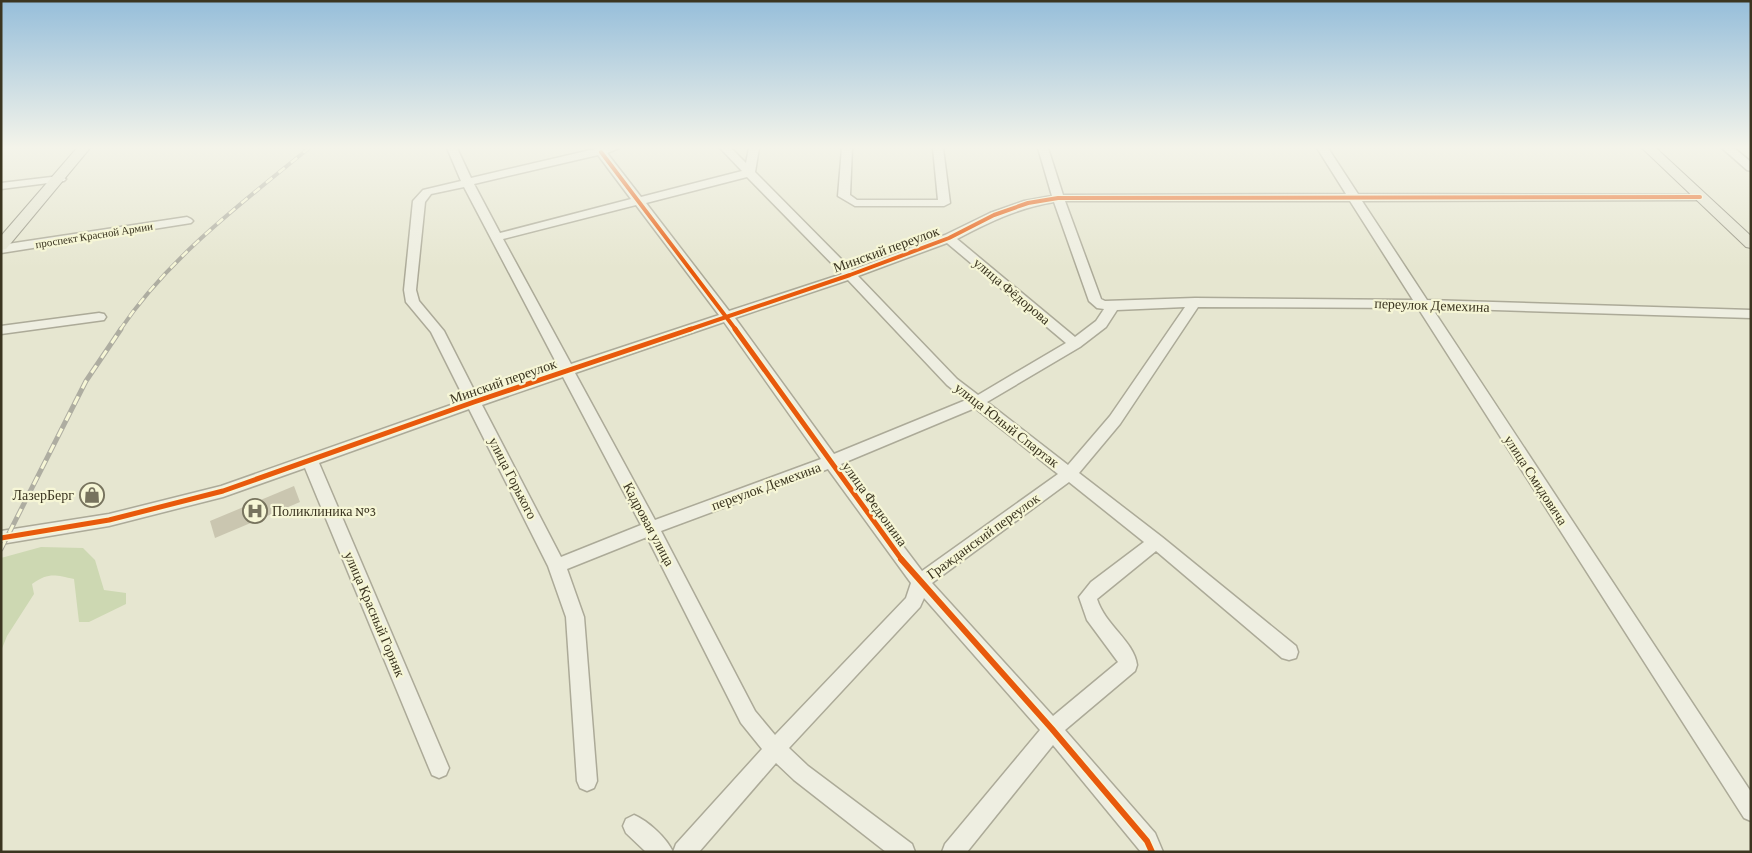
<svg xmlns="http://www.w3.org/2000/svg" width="1752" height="853" viewBox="0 0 1752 853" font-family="'Crimson Pro',serif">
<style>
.green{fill:#cdd8b2}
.building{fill:#cac6b0}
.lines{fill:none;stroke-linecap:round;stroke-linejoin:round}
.minor-casing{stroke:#acaa98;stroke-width:3}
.major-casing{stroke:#918f7f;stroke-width:2}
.minor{fill:#eeeee1;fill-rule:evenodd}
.major{fill:#e5e5d3;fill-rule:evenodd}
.rail-far1-casing{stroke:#aeada1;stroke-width:4}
.rail-casing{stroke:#aeada1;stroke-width:5}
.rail-far1{stroke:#f6f6d6;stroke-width:2.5;stroke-dasharray:8;stroke-linecap:butt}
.rail{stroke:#f6f6d6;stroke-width:3;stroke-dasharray:9;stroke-linecap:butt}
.cycleway-far2-casing{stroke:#f6f6d6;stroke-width:6}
.cycleway-far1-casing{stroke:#f6f6d6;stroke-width:8}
.cycleway-casing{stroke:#f6f6d6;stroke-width:9}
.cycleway-far2{stroke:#e8590c;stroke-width:4}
.cycleway-far1{stroke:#e8590c;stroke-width:5}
.cycleway{stroke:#e8590c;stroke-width:6}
.labels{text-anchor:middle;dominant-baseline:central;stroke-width:4.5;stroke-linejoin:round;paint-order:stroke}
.far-street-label{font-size:11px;fill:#3b3520;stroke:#f6f6d6}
.street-label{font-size:14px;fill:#3b3520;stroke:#f6f6d6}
.poi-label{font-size:14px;fill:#3b3520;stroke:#f6f6d6;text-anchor:end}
</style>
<rect width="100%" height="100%" fill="#e6e6d0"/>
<path class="green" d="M41 547 83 548 95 560 104 590 126 593V604L89 622H79L74 579C55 575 49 572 32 584L34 594 7 636 1 651V558Z"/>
<path class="building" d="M294 486 300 502 215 538 210 521Z"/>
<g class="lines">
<defs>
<path id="minor" d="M447 148H457L471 178 599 148H619L607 153 641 197 742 171 720 148H731L746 163 749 148H759L755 172 852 270 945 235 990 213 1024 201 1052 196 1038 148H1048L1063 195 1346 194 1317 148H1328L1358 194 1704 195 1706 197 1700 200 1362 201 1427 300 1751 310V318L1432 308 1751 792V821L1744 818 1418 308 1198 307 1120 424 1079 473 1162 537 1296 646 1298 652 1296 658 1289 660 1282 658 1156 551 1097 599C1105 625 1134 641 1137 665L1135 671 1065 730 1155 833 1163 852H1141L1053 745 967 852H942L945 844 1040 730 924 598 920 607 789 748 808 766 912 844 915 852H886L794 780 776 763 699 852H673L676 844 762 749 741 723 647 537 567 569 584 617 597 781 594 788 587 791 580 788 577 781 566 617 548 566 469 409 319 463 449 768 446 775 439 778 432 775 429 768 305 468 223 497 109 526 1 544V531L109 514 221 486 465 400 431 332 406 302 404 290 413 201 423 190 461 181ZM598 155 631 199 500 233 474 184ZM747 177 842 274 729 311 646 203ZM464 187 559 368 477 396 444 331 419 301 416 290 425 202 431 194ZM1065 201H1350L1413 300 1195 298 1105 301 1101 299ZM1054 202 1089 301 1097 308 1104 309 1096 321 1075 337 957 239C989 222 1018 208 1054 202ZM636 205 719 315 571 364 503 239ZM947 243 1066 343 978 395 957 379 858 276ZM848 280 947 385 966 400 834 454 735 318ZM1185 307 1110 416 1068 465 987 402 1080 347 1106 327 1117 310ZM724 322 821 459 655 520 575 373ZM563 377 641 525 561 557 482 405ZM975 408 1058 474 922 571 841 464ZM828 469 911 583 906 598 775 735 755 711 661 531ZM1069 482 1144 542 1091 582 1079 597 1087 620 1118 662 1053 716 932 583Z
M842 148H852L850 195 857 200H938L933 148H943L950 203 944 206H855L838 196Z
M1722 148H1734L1751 162V171L1747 170Z
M60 176 66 179 64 181 1 189V183Z
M187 217 191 219 193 221 191 223 1 253V245Z
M99 313 104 314 106 317 104 320 1 334V326Z
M634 815C648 821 667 838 673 852H646L626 833 623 826 626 819Z"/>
<path id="major" d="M77 148H90L6 249 1 250V236Z
M1642 148H1656L1751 236V248L1746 247Z"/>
</defs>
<use href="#minor" class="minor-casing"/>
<use href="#major" class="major-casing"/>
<use href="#minor" class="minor"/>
<use href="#major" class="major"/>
<defs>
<path id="rail-far1" d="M120 330C169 257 242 203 309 148"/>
<path id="rail" d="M1 549 86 381 121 329"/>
</defs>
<use href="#rail-far1" class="rail-far1-casing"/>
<use href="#rail" class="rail-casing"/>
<use href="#rail-far1" class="rail-far1"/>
<use href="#rail" class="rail"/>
<defs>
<path id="cycleway-far2" d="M601 152 736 330
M688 330 850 275 949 238 994 215 1028 203 1058 198 1700 197"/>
<path id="cycleway-far1" d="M735 329 902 560
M1 538 109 520 223 491 474 402 691 329"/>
<path id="cycleway" d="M901 559 1052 729 1147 841 1152 852"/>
</defs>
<use href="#cycleway-far2" class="cycleway-far2-casing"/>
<use href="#cycleway-far1" class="cycleway-far1-casing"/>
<use href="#cycleway" class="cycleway-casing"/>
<use href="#cycleway-far2" class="cycleway-far2"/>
<use href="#cycleway-far1" class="cycleway-far1"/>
<use href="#cycleway" class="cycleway"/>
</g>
<linearGradient id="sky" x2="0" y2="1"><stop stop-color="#96beda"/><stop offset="0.55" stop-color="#f4f4ea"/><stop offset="1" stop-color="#f4f4ea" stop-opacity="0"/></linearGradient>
<rect width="1752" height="268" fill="url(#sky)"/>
<defs>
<symbol id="shop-ring" viewBox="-11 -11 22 22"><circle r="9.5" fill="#f6f6d6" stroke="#77735e" stroke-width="1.5"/><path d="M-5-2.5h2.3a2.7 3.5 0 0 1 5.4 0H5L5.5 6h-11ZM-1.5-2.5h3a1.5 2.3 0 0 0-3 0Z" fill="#77735e"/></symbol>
<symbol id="hospital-ring" viewBox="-11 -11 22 22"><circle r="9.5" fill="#f6f6d6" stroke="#77735e" stroke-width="1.5"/><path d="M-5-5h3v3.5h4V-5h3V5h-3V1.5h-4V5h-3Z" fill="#77735e"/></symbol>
</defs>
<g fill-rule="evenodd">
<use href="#shop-ring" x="78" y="481" width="28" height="28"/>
<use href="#hospital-ring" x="241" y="497" width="28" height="28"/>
</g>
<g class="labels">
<g class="far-street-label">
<text transform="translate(94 235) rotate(-9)">проспект Красной Армии</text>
</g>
<g class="street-label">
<text transform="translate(886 249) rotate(-20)">Минский переулок</text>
<text transform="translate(1012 291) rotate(40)">улица Фёдорова</text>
<text transform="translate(1432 305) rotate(2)">переулок Демехина</text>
<text transform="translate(503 381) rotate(-19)">Минский переулок</text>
<text transform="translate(1007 425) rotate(38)">улица Юный Спартак</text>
<text transform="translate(513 478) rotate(63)">улица Горького</text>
<text transform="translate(1536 480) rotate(57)">улица Смидовича</text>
<text transform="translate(766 486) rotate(-20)">переулок Демехина</text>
<text transform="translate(875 504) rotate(54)">улица Федюнина</text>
<text transform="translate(649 524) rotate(62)">Кадровая улица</text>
<text transform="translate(983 536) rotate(-36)">Гражданский переулок</text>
<text transform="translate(375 614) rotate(67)">улица Красный Горняк</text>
</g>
<g class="poi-label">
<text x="74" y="495">ЛазерБерг</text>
<text x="272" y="511" text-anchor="start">Поликлиника №3</text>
</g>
</g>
<rect width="1752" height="853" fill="none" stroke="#3b3520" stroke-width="5"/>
</svg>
